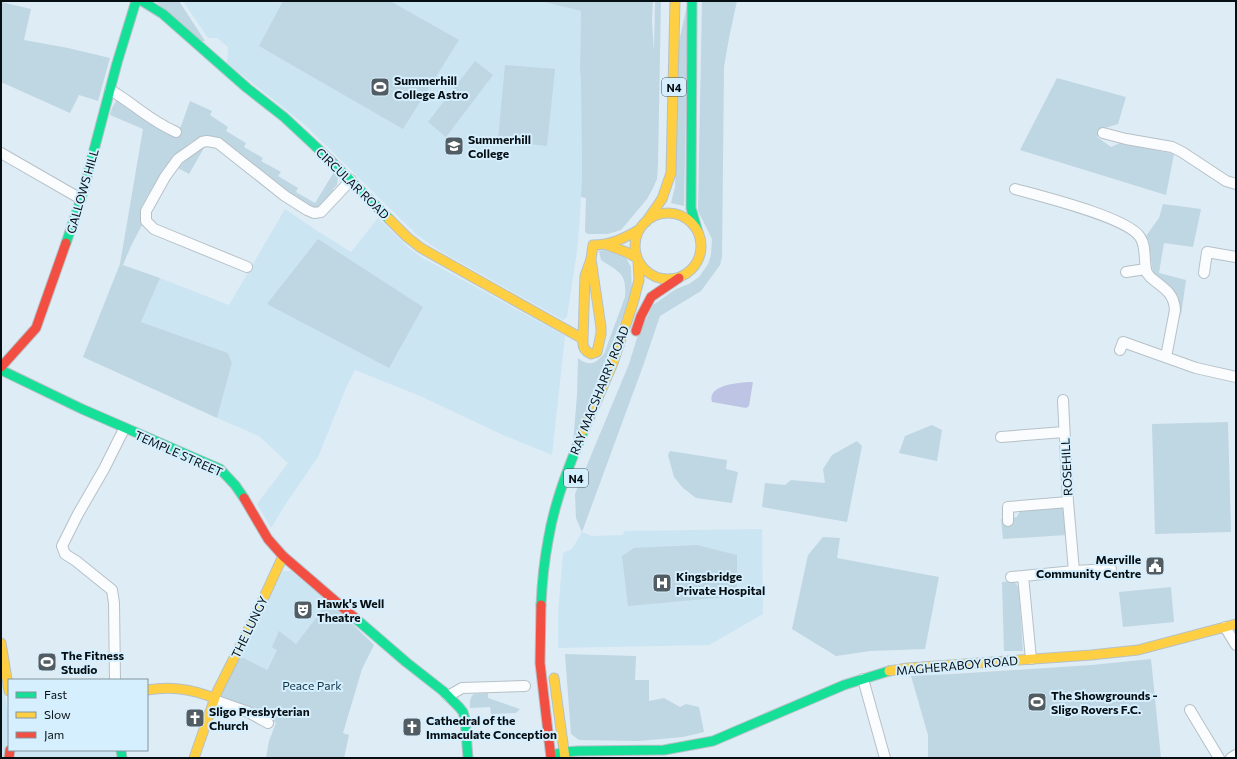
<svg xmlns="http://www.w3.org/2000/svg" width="1237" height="759" viewBox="0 0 1237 759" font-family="Commissioner,sans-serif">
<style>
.built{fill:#cce5f3}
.green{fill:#bfd6e3}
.water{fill:#bec5e4}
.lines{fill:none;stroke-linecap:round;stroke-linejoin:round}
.street-casing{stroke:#b6c1c7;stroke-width:12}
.fast-casing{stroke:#b6c1c7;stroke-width:11}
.slow-casing{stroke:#b6c1c7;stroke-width:11}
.jam-casing{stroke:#b6c1c7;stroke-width:11}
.street{stroke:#fafcfe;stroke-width:10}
.fast{stroke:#16e098;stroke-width:9}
.slow{stroke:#ffcf43;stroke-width:9}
.jam{stroke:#f24e42;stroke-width:9}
.labels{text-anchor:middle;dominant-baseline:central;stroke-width:4;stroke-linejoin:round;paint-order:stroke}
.shield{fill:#d5effe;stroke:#44525a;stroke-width:1}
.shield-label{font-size:11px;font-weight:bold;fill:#060f14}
.poi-label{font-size:12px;font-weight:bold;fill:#060f14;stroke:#d5effe;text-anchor:start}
.street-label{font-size:12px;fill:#060f14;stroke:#d5effe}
.park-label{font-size:12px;fill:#0e3345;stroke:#d5effe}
</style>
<rect width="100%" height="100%" fill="#deecf5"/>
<path class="built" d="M183 1H540L581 11 580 68 581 83 582 173 580 218 577 251 567 317 563 320 440 251 417 235 304 124 227 63 228 47 217 38H208Z
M285 209 319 232 351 252 378 218 409 248 421 257 565 336 552 455 503 435 420 396 355 370 346 388 318 457 287 502 271 528 257 504 288 463 259 436 217 418 232 363 228 353 141 322 160 278 229 305Z
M762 529 763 614 709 645 558 648V613L563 553 572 549 582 532 592 536 622 535 625 531Z
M283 571H291L329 601 296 644 279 632 277 650 266 670 238 655Z
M1 673 8 713 6 758H1Z
M14 750H117L118 758H15Z"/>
<path class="green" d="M155 1H179L205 41H201Z
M283 1H390L459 40 403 129 259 46Z
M540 1H653L652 21 654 52 655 1H661L658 163 657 179 653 188 647 199 621 230 608 234H588L585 232 586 198 581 197 582 173 581 83 580 68 581 11Z
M688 1 684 206 671 203 675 187 679 42Z
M702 1H737L729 38 724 67 722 257 720 265 701 291 660 316 643 366 582 532 576 518 575 494 629 364 637 338 653 305 676 289 689 284 699 277 708 264 711 255 712 239 698 211Z
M1 2 31 9 24 40 68 48 110 58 98 101 79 95 70 113 1 82Z
M475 61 493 75 446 137 428 122Z
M505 65 555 69 547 146 498 141Z
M1057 78 1126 97 1118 124 1105 128 1097 137 1111 147 1120 143 1174 154 1166 195 1020 150Z
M116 101H119L126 107 129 105 167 133 177 137 190 101 212 111 210 115 228 127 226 131 246 143 244 147 263 158 261 161 281 172 278 176 298 188 296 192 315 203 334 172 338 176 337 185 333 189 334 192 319 208 316 209 306 205 208 137C205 137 202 137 199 138 181 143 146 193 141 210 140 215 140 220 142 225L131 246 123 265 160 278 141 322 228 353 232 363 217 418 83 357 120 264 143 129 110 115 112 108Z
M204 148 189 174 178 168 196 151Z
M1163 204 1201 209 1193 247 1164 243 1159 273 1186 280 1181 316 1178 296 1153 275 1149 242 1146 236 1159 218Z
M318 239 423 307 389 368 267 304Z
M604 250 626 258 631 267 632 292 573 444 577 395 578 358C589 367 595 364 604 354L625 297C627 273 619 272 601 260L599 251Z
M1228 422 1231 532 1155 534 1152 424Z
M932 425 942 430 937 461 899 453 905 436Z
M857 441 862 446 847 522 762 507 765 483 785 485 791 480 825 483 823 469 832 455Z
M670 451 727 460 726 469 738 472 732 503 696 498 683 488 674 477 668 455Z
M1062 507 1065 509 1066 535 1003 539 1001 519 1017 517 1020 511Z
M823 537 840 538 837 558 939 577 925 649 870 651 836 656 792 629 808 555Z
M697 545 737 555V596L628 606 622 556 634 548Z
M1013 581 1017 585 1019 590 1023 651H1004L1002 582Z
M1171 587 1174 622 1123 627 1119 592Z
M329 601 374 645 362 669 343 733 349 735 344 758H266L269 741 276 723 259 713 220 699 238 655 267 670 277 650 272 647 279 631 296 644Z
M565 654 636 656 635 680H649V701L664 698 680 707 686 704 699 707 704 732 683 737 639 741 579 740 571 734Z
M1151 659 1161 758H928V735L911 676 953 674 1092 665Z
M488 693V698L520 709 516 713 491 714 490 707 470 708C470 702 469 698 474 694Z"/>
<path class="water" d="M748 382H753L749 406 746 408 712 402C707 385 737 383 748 382Z"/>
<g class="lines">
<defs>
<path id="street" d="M110 90C121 96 130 103 141 111 152 119 163 126 176 132
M1103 133 1126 139 1172 147 1182 152 1226 181 1236 184
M1 153 81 199
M1015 189C1040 196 1127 217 1140 237 1147 247 1143 261 1147 273 1149 276 1152 279 1155 281 1167 290 1174 295 1175 310L1166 357
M247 267 154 229 146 221V211L165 177 178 159 202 142 207 141 218 143 285 196 307 210 314 213 321 212 351 180
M1126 272 1146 269
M1204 273 1207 252 1236 257
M1120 350 1123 342 1196 368 1236 377
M1001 437 1064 432
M1008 521V507L1068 502
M1074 571 1111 569
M1011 577 1023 576
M1225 627 1236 645
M1031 659 1023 576 1074 571 1068 502 1063 400
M863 679 885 758
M115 680 114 603 112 590 76 561 65 554 62 546 78 514 104 469 124 429
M448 696 462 688 525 686
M214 700 248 712 268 723
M1190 710 1219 758
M1231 758 1236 755"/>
<path id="fast" d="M142 1 163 14 247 88 284 117 329 159 389 219
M692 1 691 208 697 229
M66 243 81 199 117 63 136 1
M1 370 82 409 220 469 235 485 244 498
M541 605C542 583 544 562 548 541 554 503 569 465 584 430
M355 618 406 662 443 691 459 707 463 712 465 719 468 758
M121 750 122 758
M556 754 564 752 578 751 664 750 713 741 844 685 889 671"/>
<path id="slow" d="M635 246a33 33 0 1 1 66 0a33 33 0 1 1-66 0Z
M389 219 407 237 421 248 583 339C582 346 584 351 591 354L597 352 601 334V327L591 259
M646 222 662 199 671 173 675 1
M607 245 626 252 637 258
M583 339 585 276 591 259 593 245C611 245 625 238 640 229
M584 430 613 363 633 303 639 280 638 261
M1 643 9 691
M889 671 908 668 1091 655 1138 650 1236 624
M554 678 565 758
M147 690C171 686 191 689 214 698
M194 758 217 692 259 608 283 556"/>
<path id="jam" d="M636 331 641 316 651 297 679 278
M1 367 36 328 66 243
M244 498 268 539 283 556 355 618
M541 605 540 663 551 758
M9 758 10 750"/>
</defs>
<use href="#street" class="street-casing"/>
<use href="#fast" class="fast-casing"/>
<use href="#slow" class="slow-casing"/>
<use href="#jam" class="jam-casing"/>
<use href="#street" class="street"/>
<use href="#fast" class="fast"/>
<use href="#slow" class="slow"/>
<use href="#jam" class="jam"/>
</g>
<defs>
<symbol id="stadium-square" viewBox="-11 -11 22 22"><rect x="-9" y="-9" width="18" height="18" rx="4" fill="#525c63" stroke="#d5effe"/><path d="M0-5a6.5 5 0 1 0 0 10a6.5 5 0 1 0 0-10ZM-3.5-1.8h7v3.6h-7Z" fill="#fff"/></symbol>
<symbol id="school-square" viewBox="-11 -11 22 22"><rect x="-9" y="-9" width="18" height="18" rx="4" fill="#525c63" stroke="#d5effe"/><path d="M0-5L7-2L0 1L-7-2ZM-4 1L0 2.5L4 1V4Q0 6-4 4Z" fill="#fff"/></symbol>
<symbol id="civic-square" viewBox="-11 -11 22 22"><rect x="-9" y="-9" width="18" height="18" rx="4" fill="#525c63" stroke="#d5effe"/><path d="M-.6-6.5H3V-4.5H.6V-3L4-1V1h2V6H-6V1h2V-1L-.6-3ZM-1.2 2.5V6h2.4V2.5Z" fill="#fff"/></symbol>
<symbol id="hospital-square" viewBox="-11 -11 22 22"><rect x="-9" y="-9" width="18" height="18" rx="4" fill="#525c63" stroke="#d5effe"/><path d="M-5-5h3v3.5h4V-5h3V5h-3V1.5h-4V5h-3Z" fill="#fff"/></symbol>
<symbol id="theatre-square" viewBox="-11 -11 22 22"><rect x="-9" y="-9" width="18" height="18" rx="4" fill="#525c63" stroke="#d5effe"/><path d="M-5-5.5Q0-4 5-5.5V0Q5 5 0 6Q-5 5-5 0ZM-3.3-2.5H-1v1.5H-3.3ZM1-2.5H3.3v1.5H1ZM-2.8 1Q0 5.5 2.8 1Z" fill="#fff"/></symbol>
<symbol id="church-square" viewBox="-11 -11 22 22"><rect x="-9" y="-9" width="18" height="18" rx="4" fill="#525c63" stroke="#d5effe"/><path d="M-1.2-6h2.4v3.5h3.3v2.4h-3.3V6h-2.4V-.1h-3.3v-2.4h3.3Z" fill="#fff"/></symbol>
</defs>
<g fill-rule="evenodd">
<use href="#stadium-square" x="369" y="76" width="22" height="22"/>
<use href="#school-square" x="443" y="135" width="22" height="22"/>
<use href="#civic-square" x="1144" y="555" width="22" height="22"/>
<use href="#hospital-square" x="651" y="572" width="22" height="22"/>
<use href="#theatre-square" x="292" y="599" width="22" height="22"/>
<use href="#stadium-square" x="36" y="651" width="22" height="22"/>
<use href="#stadium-square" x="1026" y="691" width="22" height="22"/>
<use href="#church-square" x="184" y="707" width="22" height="22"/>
<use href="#church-square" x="401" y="716" width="22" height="22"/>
</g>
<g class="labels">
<g class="shield">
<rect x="662" y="78" width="24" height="18" rx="3"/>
<rect x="564" y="469" width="24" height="18" rx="3"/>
</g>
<g class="shield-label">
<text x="674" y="87">N4</text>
<text x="576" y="478">N4</text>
</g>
<g class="poi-label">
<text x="394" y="80">Summerhill<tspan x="394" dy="14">College Astro</tspan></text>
<text x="468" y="139">Summerhill<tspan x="468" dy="14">College</tspan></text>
<text x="1141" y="559" text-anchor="end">Merville<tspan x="1141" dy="14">Community Centre</tspan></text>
<text x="676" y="576">Kingsbridge<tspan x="676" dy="14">Private Hospital</tspan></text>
<text x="317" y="603">Hawk's Well<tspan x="317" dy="14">Theatre</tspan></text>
<text x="61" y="655">The Fitness<tspan x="61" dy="14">Studio</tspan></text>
<text x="1051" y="695">The Showgrounds -<tspan x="1051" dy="14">Sligo Rovers F.C.</tspan></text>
<text x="209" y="711">Sligo Presbyterian<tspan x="209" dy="14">Church</tspan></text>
<text x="426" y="720">Cathedral of the<tspan x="426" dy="14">Immaculate Conception</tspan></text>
</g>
<g class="street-label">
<text transform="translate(353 183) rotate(44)">CIRCULAR ROAD</text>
<text transform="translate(82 191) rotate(-74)">GALLOWS HILL</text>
<text transform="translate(599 390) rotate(-68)">RAY MACSHARRY ROAD</text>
<text transform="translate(179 453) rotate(24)">TEMPLE STREET</text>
<text transform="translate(1066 467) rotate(-93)">ROSEHILL</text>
<text transform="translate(249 627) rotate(-64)">THE LUNGY</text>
<text transform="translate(957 665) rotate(-5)">MAGHERABOY ROAD</text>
</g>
<g class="park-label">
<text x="312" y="685">Peace Park</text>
</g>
</g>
<rect width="1237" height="759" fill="none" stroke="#060f14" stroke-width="4"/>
<rect x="8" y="679" width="140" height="72" fill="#d5effe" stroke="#8295a0"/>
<rect x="16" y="692" width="20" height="6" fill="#16e098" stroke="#8295a0"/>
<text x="44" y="699" font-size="12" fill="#060f14">Fast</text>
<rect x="16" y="712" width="20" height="6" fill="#ffcf43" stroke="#8295a0"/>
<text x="44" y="719" font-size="12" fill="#060f14">Slow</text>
<rect x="16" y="732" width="20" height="6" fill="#f24e42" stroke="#8295a0"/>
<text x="44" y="739" font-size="12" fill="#060f14">Jam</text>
</svg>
